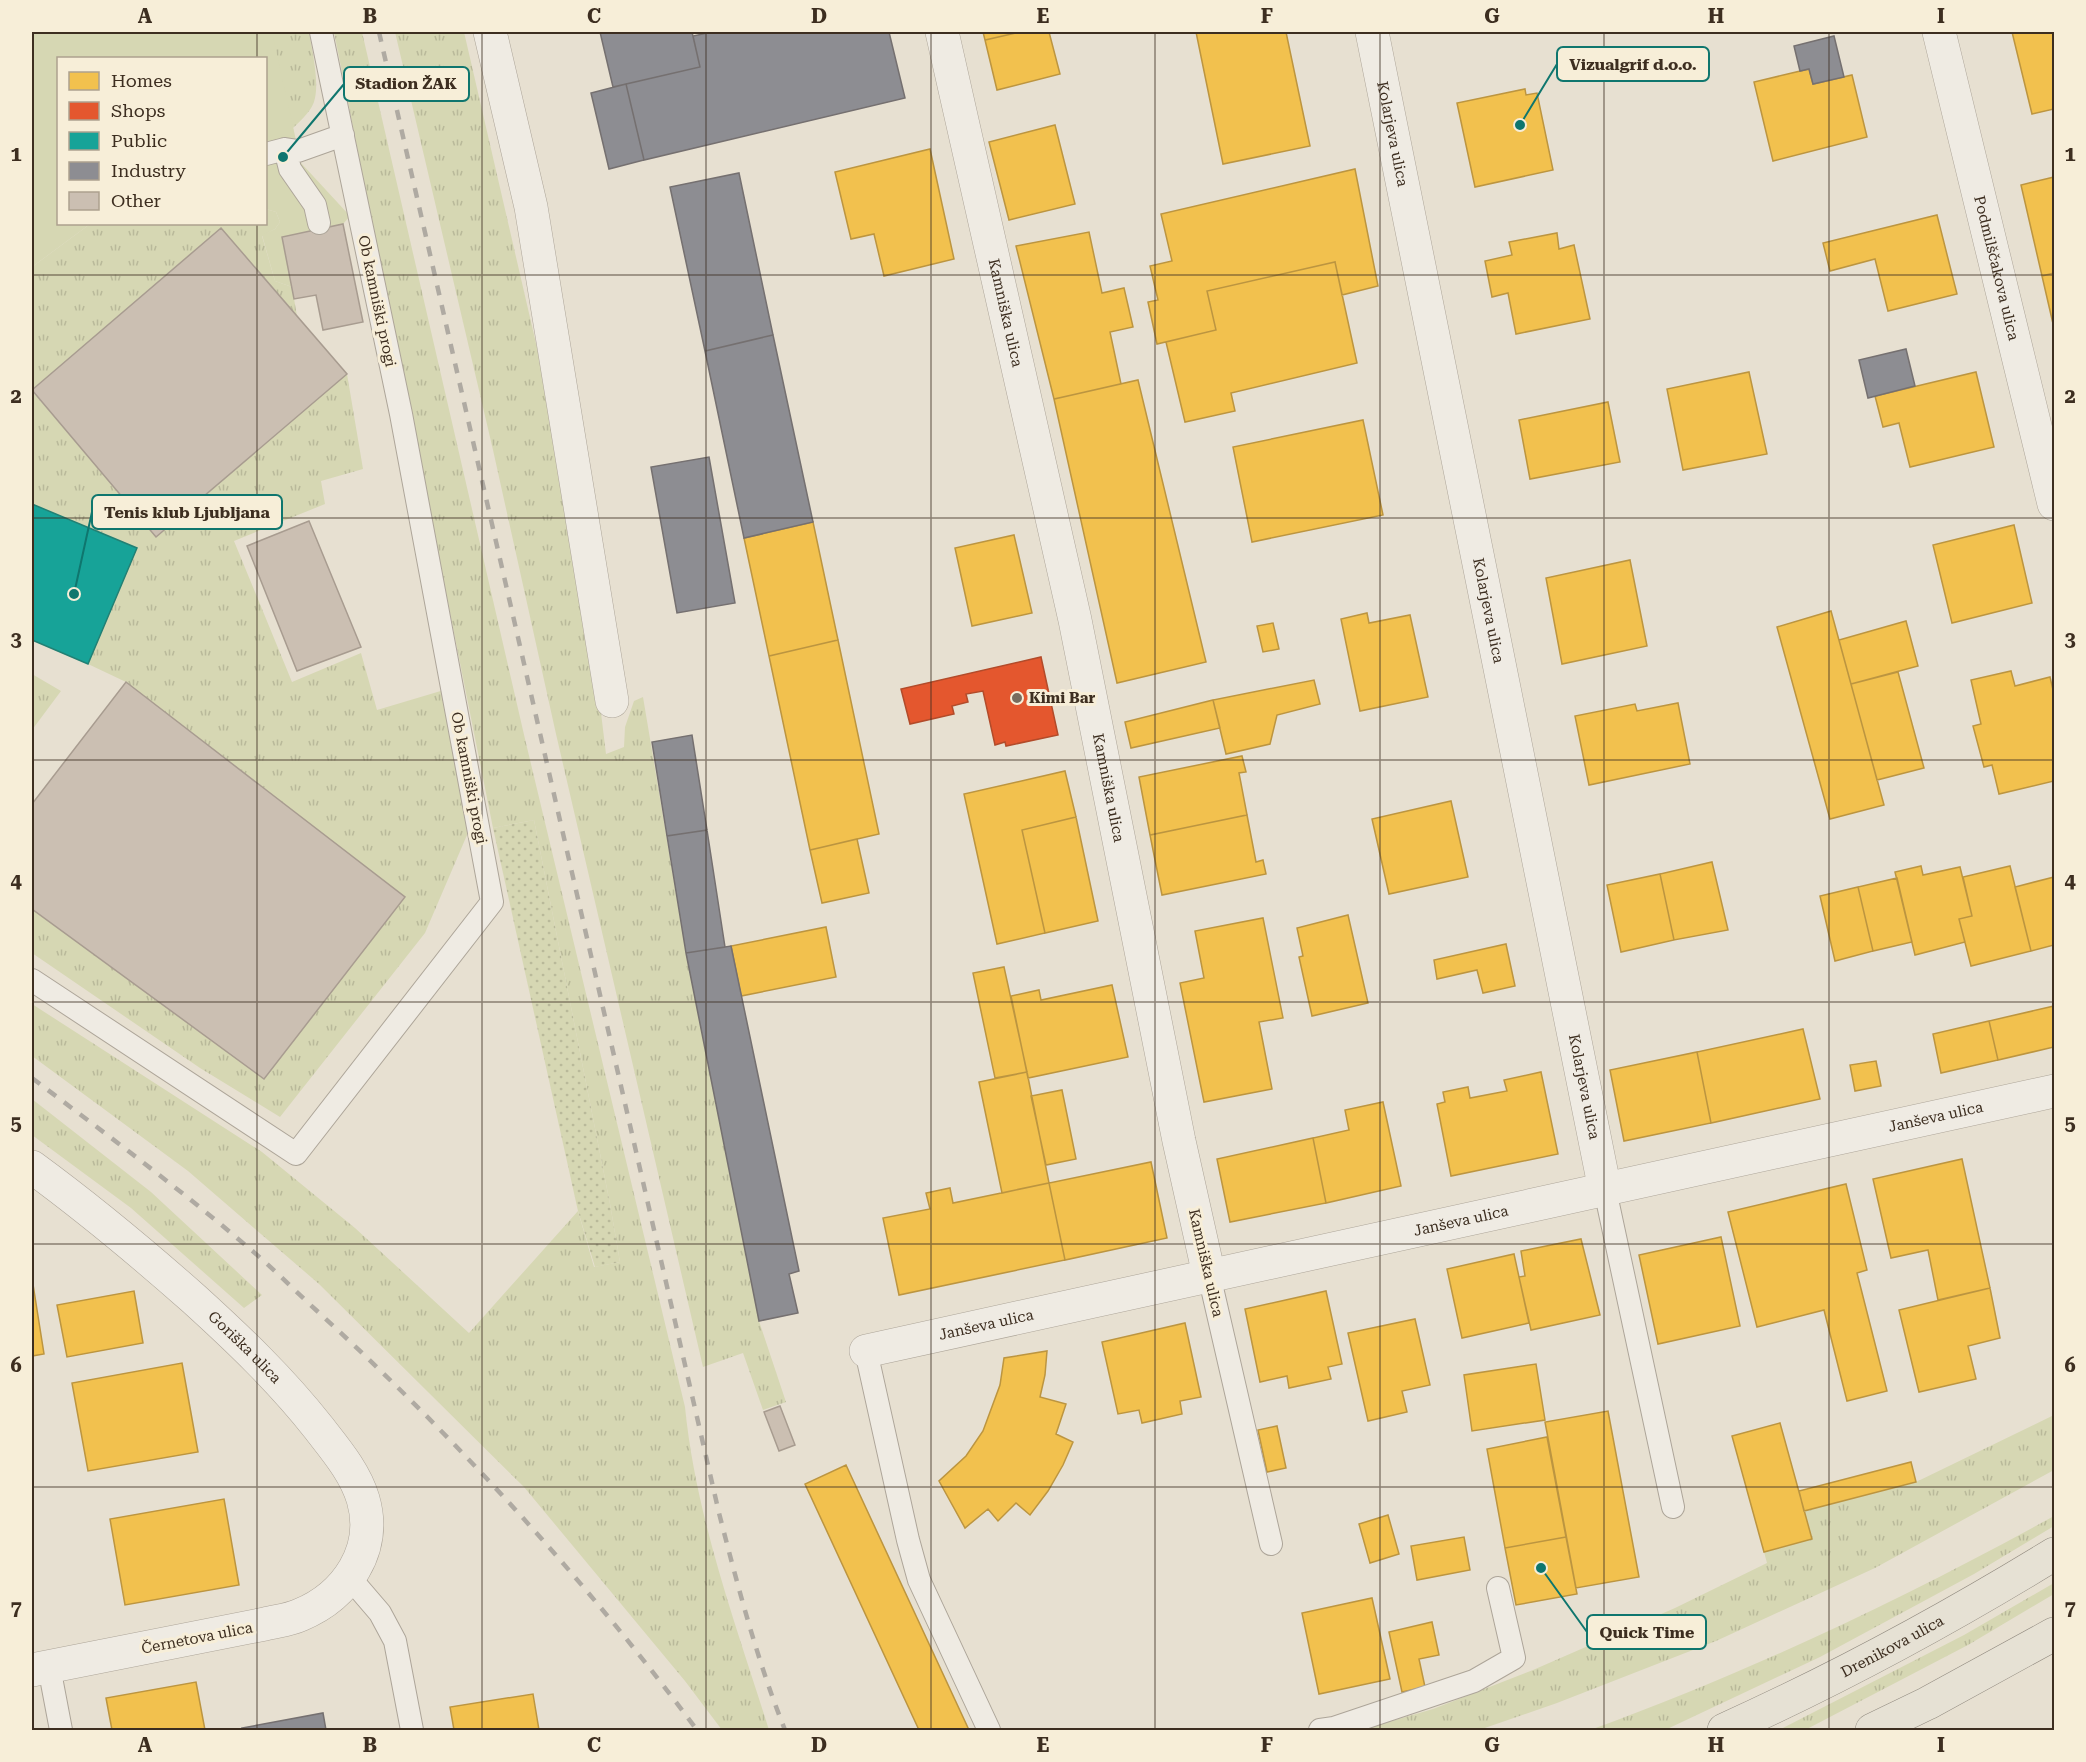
<svg xmlns="http://www.w3.org/2000/svg" width="2086" height="1762" viewBox="0 0 2086 1762" font-family="'Roboto Serif',serif">
<style>
.grass{fill:url(#grass-tufts)}
.park{fill:url(#park-dots)}
.pitch{fill:#d6d7b3}
.homes{fill:#f2c14e;stroke:#bc9540;stroke-width:1.5}
.shops{fill:#e4572e;stroke:#b24b2a;stroke-width:1.5}
.public{fill:#17a398;stroke:#228074;stroke-width:1.5}
.industry{fill:#8d8d92;stroke:#757070;stroke-width:1.5}
.building{fill:#cbbfb2;stroke:#a89c90;stroke-width:1.5}
.lines{fill:none;stroke-linecap:round;stroke-linejoin:round}
.service-casing{stroke:#ada599;stroke-width:24}
.minor-casing{stroke:#ada599;stroke-width:34}
.tertiary-casing{stroke:#ada599;stroke-width:34}
.primary-casing{stroke:#928b80;stroke-width:34}
.service{stroke:#efebe3;stroke-width:22}
.minor{stroke:#efebe3;stroke-width:33}
.tertiary{stroke:#efebe3;stroke-width:33}
.primary{stroke:#e6e1d4;stroke-width:33}
.rail{stroke:#afaaa2;stroke-width:4.5;stroke-dasharray:10 10;stroke-linecap:butt}
.grid{fill:none;stroke:#3d2e20;stroke-width:1.5;stroke-opacity:0.55}
.poi-dot{fill:#786c5e;stroke:#f7eed8;stroke-width:2}
.labels{text-anchor:middle;dominant-baseline:central;stroke-width:6;stroke-linejoin:round;paint-order:stroke}
.street-label{font-size:15px;fill:#3d2e20;stroke:#f7eed8}
.poi-label{font-size:15px;font-weight:bold;fill:#3d2e20;stroke:#f7eed8;text-anchor:start}
.leader{fill:none;stroke:#0f766e;stroke-width:2}
.callout-dot{fill:#0f766e;stroke:#f7eed8;stroke-width:2}
.callout{fill:#f7eed8;stroke:#0f766e;stroke-width:2}
.callout-label{font-size:16px;text-anchor:middle;font-weight:bold;fill:#3d2e20}
.neatline{fill:none;stroke:#3d2e20;stroke-width:2}
.grid-label{font-size:20px;text-anchor:middle;font-weight:bold;fill:#3d2e20}
</style>
<defs>
<pattern id="grass-tufts" width="24" height="20" patternUnits="userSpaceOnUse" patternTransform="scale(1.5)"><rect width="24" height="20" fill="#d6d7b3"/><path d="M3 7l-1-3M5 7V3M7 7l1-3M15 17l-1-3M17 17v-4M19 17l1-3" fill="none" stroke="#b9b99a"/></pattern>
<pattern id="park-dots" width="8" height="8" patternUnits="userSpaceOnUse" patternTransform="scale(1.5)"><rect width="8" height="8" fill="#d6d7b3"/><path d="M2 2h.1M6 6h.1" fill="none" stroke="#b9b99a" stroke-width="1.8" stroke-linecap="round"/></pattern>
</defs>
<rect width="100%" height="100%" fill="#e7e0d1"/>
<path class="grass" d="M238 32H309C312 50 319 80 315 98 313 110 301 120 293 128L294 135 266 58Z
M334 32H362L525 739 685 1407C696 1518 736 1625 769 1730H722L685 1681 524 1487 319 1284 188 1171 32 1056V1004L262 1152 355 1228 469 1333 578 1211 594 1267 620 1262 610 1204 534 820 493 828Z
M395 32H464L559 443 587 598 606 754 624 747 625 727 634 701 643 697 686 953 759 1321 786 1402 763 1410 743 1353 703 1367 556 734 493 450Z
M266 209 276 212 280 222 275 229 262 236 275 281 292 287 297 316 221 228 32 390V267L90 224H266Z
M347 374 363 469 321 481 325 504 234 541 292 682 361 653 377 710 444 690 473 821 425 933 280 1117 200 1068 32 953V909L264 1079 404 897 126 682 88 664 136 548 32 504V391L156 536Z
M32 674 61 691 32 730Z
M32 1099 151 1192 262 1295 244 1308 131 1208 32 1135Z
M2054 1415V1470L1875 1568 1716 1641 1557 1703 1479 1730H1361L1433 1709 1533 1670 1675 1608 1767 1563 1764 1552 1812 1539 1804 1511 1916 1482Z
M2054 1516V1526L1974 1574 1820 1657 1665 1730H1590C1750 1672 1905 1598 2054 1516Z
M2054 1583V1594L1968 1645 1805 1730H1779L1964 1635Z"/>
<path class="park" d="M534 820 610 1204 620 1262 595 1267 578 1211 493 828Z"/>
<path class="pitch" d="M32 32H272L301 163 350 216 343 224 282 237 292 287 275 281 262 235 275 229 280 222 276 212 266 209V58H58V224H90L32 267Z"/>
<path class="homes" d="M983 32H1020L985 40Z
M1020 32H1049L1060 74 997 90 985 40Z
M1196 32H1286L1310 146 1223 164Z
M2012 32H2054V109L2032 114Z
M1809 69 1813 84 1852 75 1867 137 1773 161 1754 82Z
M1525 89 1526 95 1537 93 1553 170 1475 187 1457 103Z
M1055 125 1075 204 1009 220 989 142Z
M930 149 954 259 884 276 874 234 851 239 835 172Z
M1355 169 1378 286 1342 295 1335 262 1207 291 1216 330 1157 344 1148 302 1158 300 1150 266 1172 261 1161 214Z
M2054 177V273L2042 276 2021 185Z
M1937 215 1957 294 1888 311 1875 259 1830 271 1823 243Z
M1089 232 1102 293 1124 288 1133 327 1110 332 1121 384 1054 399 1016 246Z
M1557 233 1559 249 1574 245 1590 319 1516 334 1508 293 1492 297 1485 261 1512 255 1509 242Z
M1335 262 1357 363 1231 393 1235 411 1185 422 1166 342 1216 330 1207 291Z
M2054 273V328L2042 276Z
M1749 372 1767 454 1683 470 1667 389Z
M1976 372 1994 447 1910 467 1899 423 1883 427 1875 396Z
M1138 380 1206 662 1117 683 1054 399Z
M1608 402 1620 462 1530 479 1519 420Z
M1363 420 1383 515 1252 542 1233 447Z
M813 522 838 640 769 656 744 538Z
M2014 525 2032 603 1952 623 1933 545Z
M1014 535 1032 613 972 626 955 548Z
M1630 560 1647 646 1562 664 1546 578Z
M1831 611 1884 805 1830 819 1777 627Z
M1367 613 1369 623 1410 615 1428 697 1360 711 1341 619Z
M1906 621 1918 666 1851 684 1839 640Z
M1273 623 1279 649 1263 652 1257 626Z
M838 640 879 834 810 850 769 656Z
M2011 671 2015 686 2050 677 2054 694V781L1999 794 1992 765 1984 767 1973 726 1981 724 1971 680Z
M1898 672 1924 768 1877 780 1851 684Z
M1314 680 1320 704 1277 715 1270 744 1226 754 1213 700Z
M1213 700 1220 728 1131 748 1125 722Z
M1678 703 1690 764 1589 785 1575 716 1635 704 1637 711Z
M1242 756 1246 772 1239 773 1247 815 1150 835 1139 777Z
M1065 771 1076 817 1022 830 1045 933 997 944 964 794Z
M1451 801 1468 877 1389 894 1372 819Z
M1247 815 1256 862 1263 860 1266 874 1162 895 1150 835Z
M1076 817 1098 921 1045 933 1022 830Z
M857 839 869 893 822 903 810 850Z
M1712 862 1728 930 1674 940 1660 874Z
M1921 866 1923 875 1960 867 1972 916 1959 919 1965 942 1915 955 1895 872Z
M2010 866 2031 951 1971 966 1959 919 1972 916 1963 877Z
M1660 874 1674 940 1621 952 1607 885Z
M2054 877V945L2031 951 2015 887Z
M1897 878 1912 942 1873 951 1858 887Z
M1858 887 1873 951 1835 961 1820 896Z
M1348 915 1368 1003 1312 1016 1299 957 1303 956 1297 928Z
M1263 918 1283 1018 1259 1022 1272 1089 1204 1102 1180 983 1204 978 1195 931Z
M826 927 836 977 741 996 731 946Z
M1506 944 1515 986 1483 993 1477 970 1437 979 1434 960Z
M1004 967 1027 1072 995 1078 973 973Z
M1112 985 1128 1057 1028 1078 1011 996 1039 990 1041 1000Z
M2054 1006V1047L1998 1060 1989 1021Z
M1989 1021 1998 1060 1941 1073 1933 1034Z
M1803 1029 1820 1099 1711 1123 1697 1052Z
M1697 1052 1711 1123 1624 1141 1610 1070Z
M1876 1061 1881 1086 1855 1091 1850 1065Z
M1027 1072 1049 1183 1002 1193 979 1082Z
M1541 1072 1558 1154 1451 1176 1437 1104 1445 1102 1443 1092 1468 1087 1470 1098 1507 1091 1504 1080Z
M1062 1090 1076 1159 1046 1165 1031 1096Z
M1383 1102 1401 1186 1326 1203 1313 1138 1349 1130 1345 1110Z
M1313 1138 1326 1203 1230 1222 1217 1159Z
M1962 1159 1990 1288 1938 1300 1928 1250 1891 1258 1873 1179Z
M1151 1162 1167 1238 1065 1260 1049 1183Z
M1049 1183 1065 1260 899 1295 883 1218 930 1209 926 1193 950 1188 953 1203Z
M1846 1184 1867 1270 1857 1273 1887 1391 1847 1401 1824 1310 1757 1327 1728 1212Z
M1721 1237 1740 1326 1658 1344 1639 1255Z
M1581 1239 1600 1315 1531 1330 1519 1277 1525 1276 1521 1251Z
M1514 1254 1529 1323 1462 1338 1447 1269Z
M32 1278 44 1354 32 1356Z
M1990 1288 2000 1338 1968 1346 1976 1379 1919 1392 1899 1310Z
M134 1291 143 1343 67 1357 57 1305Z
M1326 1291 1342 1364 1328 1367 1331 1379 1289 1388 1287 1376 1260 1382 1245 1309Z
M1415 1319 1430 1385 1402 1391 1407 1412 1368 1421 1348 1333Z
M1185 1323 1201 1397 1180 1401 1182 1414 1142 1423 1139 1410 1118 1414 1102 1342Z
M1047 1351 1045 1375 1040 1397 1066 1404 1056 1434 1073 1442 1063 1465 1048 1491 1030 1515 1016 1503 998 1521 988 1509 965 1528 939 1481 966 1456 983 1431 1000 1385 1004 1358Z
M182 1363 198 1452 88 1471 72 1383Z
M1536 1364 1545 1420 1472 1431 1464 1375Z
M1608 1411 1639 1577 1576 1588 1545 1422Z
M1780 1423 1812 1539 1764 1552 1732 1436Z
M1277 1426 1286 1468 1267 1472 1258 1430Z
M1547 1437 1566 1537 1505 1548 1487 1449Z
M1911 1462 1916 1482 1804 1511 1799 1491Z
M846 1465 969 1730H919L805 1484Z
M224 1499 239 1585 125 1605 110 1519Z
M1388 1515 1399 1554 1370 1563 1359 1524Z
M1464 1537 1470 1570 1417 1580 1411 1546Z
M1566 1537 1577 1594 1516 1605 1505 1548Z
M1372 1598 1390 1679 1319 1694 1302 1613Z
M1432 1622 1439 1655 1419 1659 1425 1687 1402 1692 1389 1632Z
M196 1682 205 1730H112L106 1698Z
M533 1694 539 1730H454L450 1707Z"/>
<path class="shops" d="M1041 657 1058 735 1006 746 1005 742 995 745 983 691 966 694 968 702 952 706 954 714 910 724 901 689Z"/>
<path class="public" d="M32 504 137 548 88 664 32 640Z"/>
<path class="industry" d="M600 32H692L700 67 613 87Z
M712 32H889L905 98 644 160 626 84 700 67 693 36Z
M1834 36 1844 77 1813 84 1809 69 1800 71 1794 46Z
M626 84 644 160 609 169 591 93Z
M739 173 773 335 705 351 670 187Z
M773 335 813 522 744 538 705 351Z
M1906 349 1915 386 1868 398 1859 360Z
M709 457 735 603 677 613 651 467Z
M692 735 707 830 667 836 652 742Z
M707 830 725 947 686 953 667 836Z
M731 946 799 1271 789 1274 798 1313 759 1321 686 953Z
M323 1713 326 1730H243L242 1728Z"/>
<path class="building" d="M343 224 363 322 323 330 316 295 294 299 282 237Z
M221 228 347 374 156 537 32 390Z
M309 521 361 647 297 671 247 546Z
M126 682 405 897 264 1079 32 909V804Z
M780 1406 795 1445 779 1451 764 1412Z"/>
<g class="lines">
<defs>
<path id="service" d="M285 149 290 169 315 205 319 223
M266 154 285 149 298 151 343 135
M32 980 296 1154 492 902 401 414 321 32
M1605 1190 1673 1507
M1209 1275 1271 1544
M866 1351 908 1540 919 1580 989 1730
M350 1578 380 1613 395 1641 412 1730
M49 1667 61 1730
M1320 1730 1334 1728 1474 1681 1514 1658 1498 1588"/>
<g id="minor">
<path d="M490 32 531 207 612 701"/>
<path id="s1" d="M942 32 1075 620 1179 1141 1209 1275"/>
<path id="s2" d="M1372 32 1605 1190"/>
<path id="s3" d="M866 1351 2054 1091"/>
</g>
<g id="tertiary">
<path id="s4" d="M1939 32 2054 504"/>
<path id="s5" d="M32 1167C88 1208 142 1253 194 1299 238 1339 281 1380 318 1427 335 1449 355 1472 363 1499 378 1550 346 1596 300 1615 289 1620 277 1621 265 1624L32 1670"/>
</g>
<g id="primary">
<path id="s6" d="M1724 1730C1837 1679 1948 1619 2054 1554"/>
<path d="M1872 1730 1928 1703 2054 1634"/>
</g>
</defs>
<use href="#service" class="service-casing"/>
<use href="#minor" class="minor-casing"/>
<use href="#tertiary" class="tertiary-casing"/>
<use href="#primary" class="primary-casing"/>
<use href="#service" class="service"/>
<use href="#minor" class="minor"/>
<use href="#tertiary" class="tertiary"/>
<use href="#primary" class="primary"/>
<path class="rail" d="M379 32 719 1513C738 1587 757 1660 785 1730
M32 1078C106 1134 180 1189 250 1249 273 1268 294 1290 316 1310 456 1438 584 1578 697 1730"/>
</g>
<path class="grid" d="M257 32V58M482 32V1730M706 32V1730M931 32V1730M1155 32V1730M1380 32V1730M1604 32V1730M1829 32V1730M257 224V1730M32 275H2054M32 518H2054M32 760H2054M32 1002H2054M32 1244H2054M32 1487H2054"/>
<circle class="poi-dot" cx="1017" cy="698" r="6"/>
<g class="labels">
<g class="street-label">
<text stroke="none"><textPath href="#s2" startOffset="104">Kolarjeva ulica</textPath></text>
<text stroke="none"><textPath href="#s4" startOffset="243">Podmilščakova ulica</textPath></text>
<text transform="translate(377 301) rotate(78)">Ob kamniški progi</text>
<text stroke="none"><textPath href="#s1" startOffset="288">Kamniška ulica</textPath></text>
<text stroke="none"><textPath href="#s2" startOffset="590">Kolarjeva ulica</textPath></text>
<text transform="translate(469 778) rotate(79)">Ob kamniški progi</text>
<text stroke="none"><textPath href="#s1" startOffset="774">Kamniška ulica</textPath></text>
<text stroke="none"><textPath href="#s2" startOffset="1076">Kolarjeva ulica</textPath></text>
<text stroke="none"><textPath href="#s3" startOffset="1095">Janševa ulica</textPath></text>
<text stroke="none"><textPath href="#s3" startOffset="609">Janševa ulica</textPath></text>
<text transform="translate(1206 1263) rotate(77)">Kamniška ulica</text>
<text stroke="none"><textPath href="#s3" startOffset="123">Janševa ulica</textPath></text>
<text stroke="none"><textPath href="#s5" startOffset="279">Goriška ulica</textPath></text>
<text transform="translate(197 1638) rotate(-11)">Černetova ulica</text>
<text stroke="none"><textPath href="#s6" startOffset="188">Drenikova ulica</textPath></text>
</g>
<g class="poi-label">
<text x="1029" y="698">Kimi Bar</text>
</g>
</g>
<path class="leader" d="M1520 125L1557 64M283 157L344 84M74 594L92 512M1541 1568L1587 1632"/>
<g class="callout-dot">
<circle cx="1520" cy="125" r="6"/>
<circle cx="283" cy="157" r="6"/>
<circle cx="74" cy="594" r="6"/>
<circle cx="1541" cy="1568" r="6"/>
</g>
<g class="callout">
<rect x="1557" y="47" width="152" height="34" rx="6"/>
<rect x="344" y="67" width="125" height="34" rx="6"/>
<rect x="92" y="495" width="190" height="34" rx="6"/>
<rect x="1587" y="1615" width="119" height="34" rx="6"/>
</g>
<g class="callout-label">
<text x="1633" y="70">Vizualgrif d.o.o.</text>
<text x="406" y="89">Stadion ŽAK</text>
<text x="187" y="518">Tenis klub Ljubljana</text>
<text x="1647" y="1638">Quick Time</text>
</g>
<rect width="2086" height="1762" fill="none" stroke="#f7eed8" stroke-width="66"/>
<rect x="57" y="57" width="210" height="168" fill="#f7eed8" stroke="#ada18e" stroke-width="1.5"/>
<rect x="69" y="72" width="30" height="18" fill="#f2c14e" stroke="#ada18e" stroke-width="1.5"/>
<text x="111" y="87" font-size="18" fill="#3d2e20">Homes</text>
<rect x="69" y="102" width="30" height="18" fill="#e4572e" stroke="#ada18e" stroke-width="1.5"/>
<text x="111" y="117" font-size="18" fill="#3d2e20">Shops</text>
<rect x="69" y="132" width="30" height="18" fill="#17a398" stroke="#ada18e" stroke-width="1.5"/>
<text x="111" y="147" font-size="18" fill="#3d2e20">Public</text>
<rect x="69" y="162" width="30" height="18" fill="#8d8d92" stroke="#ada18e" stroke-width="1.5"/>
<text x="111" y="177" font-size="18" fill="#3d2e20">Industry</text>
<rect x="69" y="192" width="30" height="18" fill="#cbbfb2" stroke="#ada18e" stroke-width="1.5"/>
<text x="111" y="207" font-size="18" fill="#3d2e20">Other</text>
<rect x="33" y="33" width="2020" height="1696" class="neatline"/>
<g class="grid-label">
<text x="145" y="23">A</text>
<text x="370" y="23">B</text>
<text x="594" y="23">C</text>
<text x="819" y="23">D</text>
<text x="1043" y="23">E</text>
<text x="1267" y="23">F</text>
<text x="1492" y="23">G</text>
<text x="1716" y="23">H</text>
<text x="1941" y="23">I</text>
<text x="16" y="161">1</text>
<text x="2070" y="161">1</text>
<text x="16" y="403">2</text>
<text x="2070" y="403">2</text>
<text x="16" y="646">3</text>
<text x="2070" y="646">3</text>
<text x="16" y="888">4</text>
<text x="2070" y="888">4</text>
<text x="16" y="1130">5</text>
<text x="2070" y="1130">5</text>
<text x="16" y="1372">6</text>
<text x="2070" y="1372">6</text>
<text x="16" y="1615">7</text>
<text x="2070" y="1615">7</text>
<text x="145" y="1752">A</text>
<text x="370" y="1752">B</text>
<text x="594" y="1752">C</text>
<text x="819" y="1752">D</text>
<text x="1043" y="1752">E</text>
<text x="1267" y="1752">F</text>
<text x="1492" y="1752">G</text>
<text x="1716" y="1752">H</text>
<text x="1941" y="1752">I</text>
</g>
</svg>
